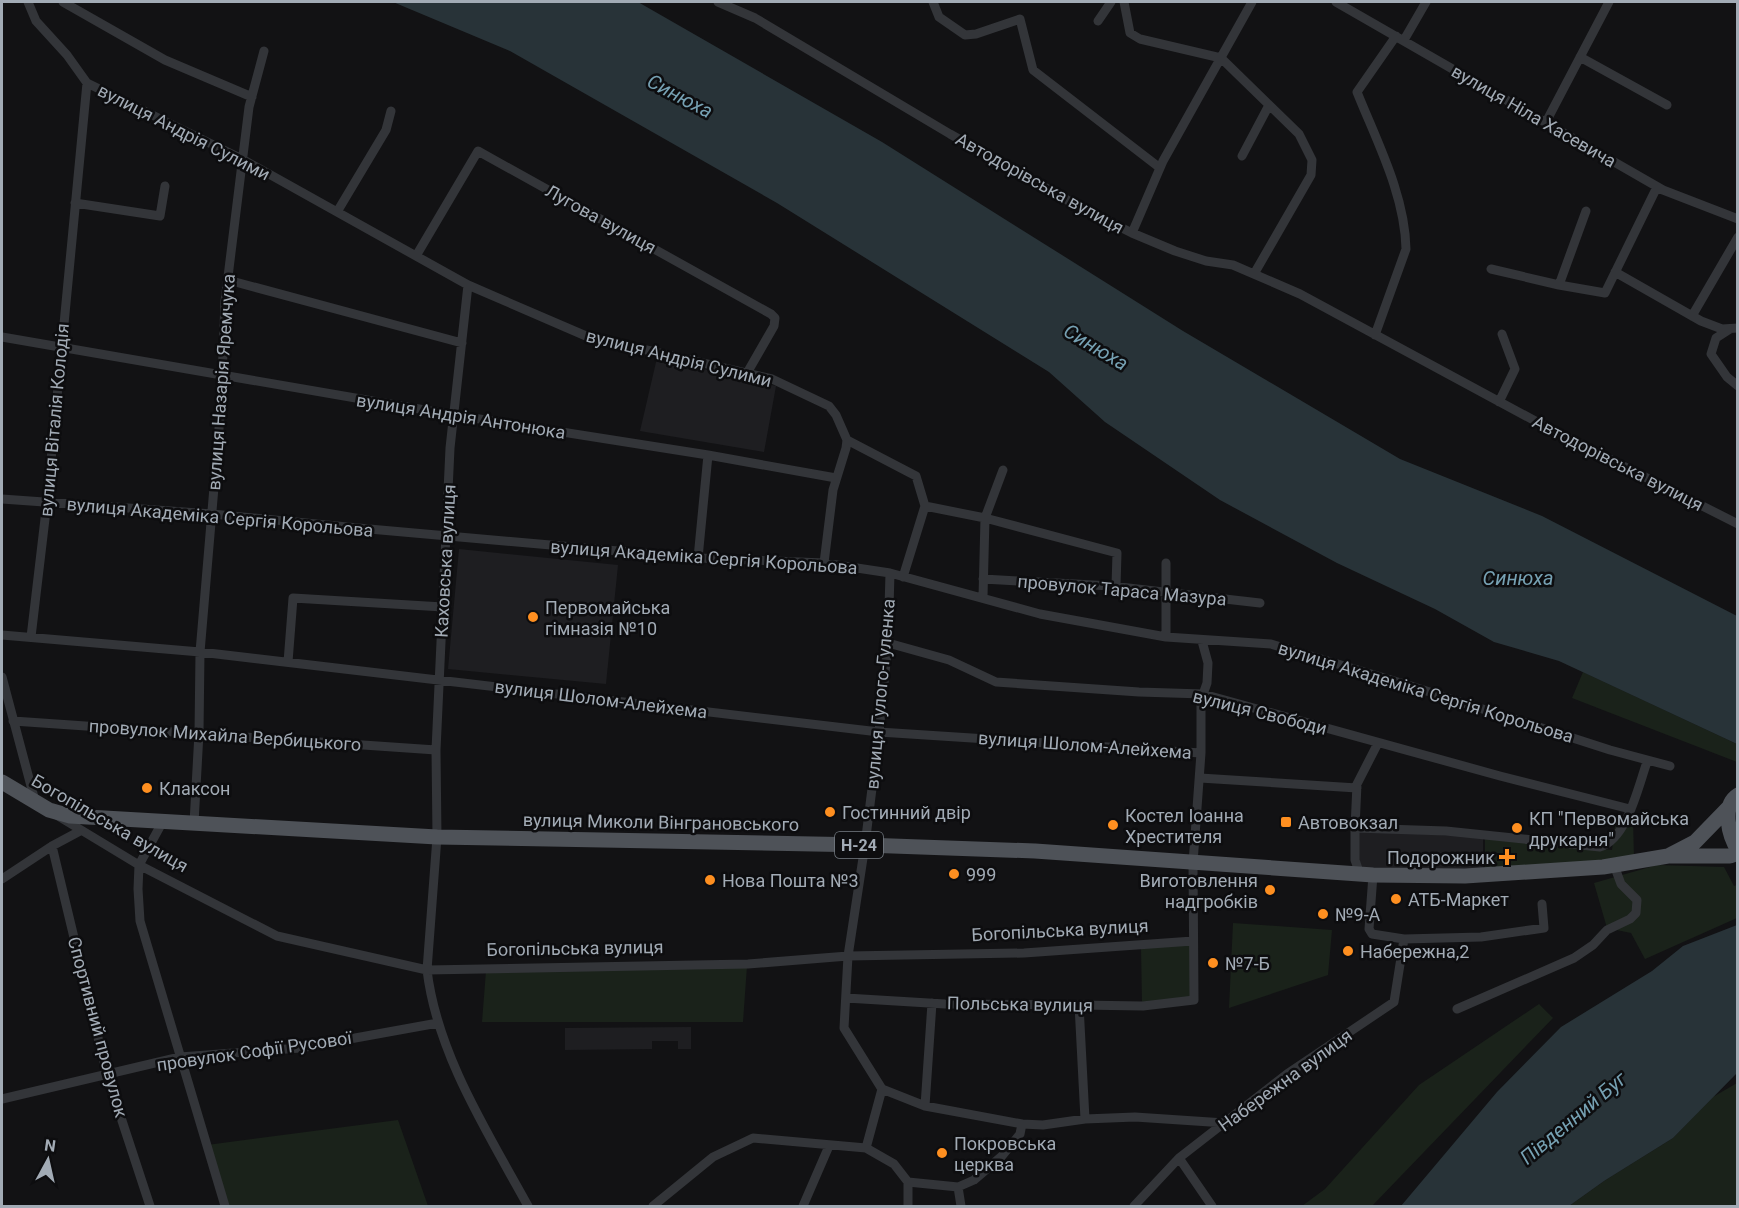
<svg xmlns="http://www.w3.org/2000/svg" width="1739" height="1208" viewBox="0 0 1739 1208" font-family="Roboto,sans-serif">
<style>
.built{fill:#1e1e21}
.green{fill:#1a221a}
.water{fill:#283338}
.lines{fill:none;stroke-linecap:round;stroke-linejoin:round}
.minor{stroke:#333539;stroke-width:9}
.primary{stroke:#4e5258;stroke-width:15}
.poi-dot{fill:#fe8f20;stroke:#0d0d0f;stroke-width:2}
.labels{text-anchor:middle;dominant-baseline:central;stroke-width:5;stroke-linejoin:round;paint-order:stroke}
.shield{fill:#0d0d0f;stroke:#757c83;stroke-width:1.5}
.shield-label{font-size:16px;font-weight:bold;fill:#a2abb5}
.street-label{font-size:18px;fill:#a2abb5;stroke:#0d0d0f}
.poi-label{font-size:18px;fill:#a2abb5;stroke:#0d0d0f;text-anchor:start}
.water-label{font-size:20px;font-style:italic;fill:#76a1b3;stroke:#0d0d0f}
</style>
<rect width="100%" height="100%" fill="#121214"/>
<path class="built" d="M657 358 776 386 764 452 640 431Z
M459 549 618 565 606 684 448 669Z
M1355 831 1483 837V869L1363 868 1358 858Z
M691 1027V1049H678V1041H652V1049L565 1050V1028Z"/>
<path class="green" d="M1583 672 1737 744V762L1572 698Z
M1616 818 1633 819 1634 858 1485 870V837L1612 850Z
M1657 865 1724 867 1734 886 1737 885V918L1645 959 1631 933 1607 928 1594 883Z
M1233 923 1332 930 1328 975 1229 1008Z
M1190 944 1192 998 1142 1004 1141 948Z
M747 966 743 1022H482L486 971Z
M1539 1004 1553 1018 1372 1206H1302L1325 1189 1419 1085Z
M1737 1083V1206H1569L1604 1181 1673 1138 1713 1097Z
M398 1120 428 1206H226L207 1145Z"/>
<path class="water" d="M393 2H638L882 142 1183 331 1400 459 1542 516 1737 616V744L1559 661 1494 642 1435 609 1337 563 1220 500 1105 422 1049 372 777 203 510 51Z
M1737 925V1073L1673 1138 1604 1181 1569 1206H1401L1497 1092 1561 1027 1652 971 1683 946Z"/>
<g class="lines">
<path class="minor" d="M28 2 36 21 67 55 87 83 242 159 468 285 586 336 772 379 829 406 836 415 847 440 846 448 833 490 824 563
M63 2 165 60 252 97
M718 2 755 18 950 134 1076 205 1132 233 1175 251 1206 261 1233 265 1300 294 1550 429 1738 524
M933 2 939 17 965 35 976 34 1020 19 1033 70 1160 168
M1124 2 1130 33 1140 39 1221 58 1299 134 1312 160 1311 175 1254 274
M1336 2 1663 190 1738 219
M1098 21 1111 2
M1404 40 1426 2
M1580 57 1667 105
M1546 122 1609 2
M1242 156 1269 105
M75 203 160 216 165 186
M337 212 386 130 391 111
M1132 233 1163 161 1252 2
M416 256 478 151 771 314 775 318 774 326 747 373
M1491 269 1559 285 1605 293 1657 187
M1615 272 1701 321 1722 329 1738 328
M228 280 462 343
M468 285 450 448 436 750 437 837 427 970C437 1054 488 1133 528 1206
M1559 285 1586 211
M1692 316 1738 237
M1730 329 1716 338 1711 354 1727 377 1738 386
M1375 335 1406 249C1405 195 1377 142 1357 92L1396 36
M2 337 454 415 708 455 836 478
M1499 402 1515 369 1502 334
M847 440 916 476 925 506 903 577
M2 499 212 514 358 528 698 558 824 563 890 573 1040 614 1166 637 1271 644 1411 686 1610 750 1670 766
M925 506 985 518 1117 553 1116 586
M698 558 708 455
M983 579 1111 586 1260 603
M983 597 985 518 1003 470
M2 635 200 652 879 732 1201 753
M31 637 47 502 87 83
M1166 637V563
M888 643 949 660 996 682 1139 692 1203 694 1500 776 1630 809
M288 662 293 598 443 607
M2 677 35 801
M13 721 436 750
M1378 743 1357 784 1355 828 1446 831 1600 847C1627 839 1638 787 1647 762
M1200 778 1357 788
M58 816 139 865 277 936 427 970 748 964 848 956 1024 953 1193 941
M163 821 139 865 138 889 140 921 225 1206
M194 823 199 733 200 652 221 405 225 301 249 107 264 51
M1355 828V860L1360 874
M52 846 107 1075 150 1206
M2 879 52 846 80 831
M1404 939 1481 937 1544 928 1542 904
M846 998 945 1004 1079 1005 1143 1006 1194 1000 1193 863 1201 753V700L1207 683 1208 663 1202 641
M1079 1005 1085 1119
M1457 1009 1574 958 1593 945 1607 930 1630 919 1636 913 1637 900 1621 884 1614 865
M882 1089 844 1028 848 956 865 845 879 732 888 643 890 573
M882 1089 925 1106 1022 1124 1043 1125 1085 1119 1135 1117 1225 1123
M2 1099 180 1057 300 1048 438 1023
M925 1106 932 1003
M866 1148 894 1164 908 1182
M1179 1158 1212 1206
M908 1182 958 1187 974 1180 1002 1156 1020 1134 1022 1124
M908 1182V1206
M958 1187 961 1206
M653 1206 713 1157 753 1138 866 1148 882 1089
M803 1206 829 1146
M1134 1206 1179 1158 1287 1074 1394 1002 1404 939 1372 934 1369 929 1373 875"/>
<path class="primary" d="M2 782 49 810 70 816 437 837 865 845 1035 851 1373 875 1465 876 1603 867 1668 856H1730L1738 853
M1738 795C1721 806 1729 836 1738 850
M1670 855 1695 842 1730 806"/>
</g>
<g class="poi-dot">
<circle cx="533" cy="617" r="6"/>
<circle cx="147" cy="788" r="6"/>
<circle cx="830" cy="812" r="6"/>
<rect x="1280" y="816" width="12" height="12" rx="3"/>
<circle cx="1113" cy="825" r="6"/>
<circle cx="1517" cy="828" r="6"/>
<path d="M1504 848h6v6h6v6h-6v6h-6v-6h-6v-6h6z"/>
<circle cx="954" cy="874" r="6"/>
<circle cx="710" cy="880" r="6"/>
<circle cx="1270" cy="890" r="6"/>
<circle cx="1396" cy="899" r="6"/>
<circle cx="1323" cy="914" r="6"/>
<circle cx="1348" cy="951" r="6"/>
<circle cx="1213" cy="963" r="6"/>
<circle cx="942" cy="1153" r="6"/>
</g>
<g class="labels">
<rect class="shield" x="835" y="832" width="48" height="26" rx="4.5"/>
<g class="shield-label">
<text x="859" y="845">Н-24</text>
</g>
<g class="street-label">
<text transform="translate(1534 116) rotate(30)">вулиця Ніла Хасевича</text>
<text transform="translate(184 132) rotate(27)">вулиця Андрія Сулими</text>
<text transform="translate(1040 183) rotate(29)">Автодорівська вулиця</text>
<text transform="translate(601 219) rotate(29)">Лугова вулиця</text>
<text transform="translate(679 358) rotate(14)">вулиця Андрія Сулими</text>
<text transform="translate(221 382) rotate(-86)">вулиця Назарія Яремчука</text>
<text transform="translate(461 416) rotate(9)">вулиця Андрія Антонюка</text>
<text transform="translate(54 420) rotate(-85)">вулиця Віталія Колодія</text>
<text transform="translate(1618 463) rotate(27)">Автодорівська вулиця</text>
<text transform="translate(220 517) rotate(5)">вулиця Академіка Сергія Корольова</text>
<text transform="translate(704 557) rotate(4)">вулиця Академіка Сергія Корольова</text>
<text transform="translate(445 561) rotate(-87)">Каховська вулиця</text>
<text transform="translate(1122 590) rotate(5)">провулок Тараса Мазура</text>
<text transform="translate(1426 692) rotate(17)">вулиця Академіка Сергія Корольова</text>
<text transform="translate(880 694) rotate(-85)">вулиця Гулого-Гуленка</text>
<text transform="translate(601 699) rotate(7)">вулиця Шолом-Алейхема</text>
<text transform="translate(1260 712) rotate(14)">вулиця Свободи</text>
<text transform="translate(225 735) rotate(4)">провулок Михайла Вербицького</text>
<text transform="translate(1085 745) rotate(4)">вулиця Шолом-Алейхема</text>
<text transform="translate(661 822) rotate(1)">вулиця Миколи Вінграновського</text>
<text transform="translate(110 823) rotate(30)">Богопільська вулиця</text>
<text transform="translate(1060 930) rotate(-3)">Богопільська вулиця</text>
<text transform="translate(575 948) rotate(-1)">Богопільська вулиця</text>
<text transform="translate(1020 1004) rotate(1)">Польська вулиця</text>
<text transform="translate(98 1027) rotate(75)">Спортивний провулок</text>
<text transform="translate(254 1051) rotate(-8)">провулок Софії Русової</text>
<text transform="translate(1285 1080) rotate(-36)">Набережна вулиця</text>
</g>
<g class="poi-label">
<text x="545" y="607">Первомайська<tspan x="545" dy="21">гімназія №10</tspan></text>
<text x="159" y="788">Клаксон</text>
<text x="842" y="812">Гостинний двір</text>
<text x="1125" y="815">Костел Іоанна<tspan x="1125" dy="21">Хрестителя</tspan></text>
<text x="1529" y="818">КП "Первомайська<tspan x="1529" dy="21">друкарня"</tspan></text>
<text x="1298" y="822">Автовокзал</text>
<text x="1495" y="857" text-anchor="end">Подорожник</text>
<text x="966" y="874">999</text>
<text x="722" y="880">Нова Пошта №3</text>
<text x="1258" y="880" text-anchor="end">Виготовлення<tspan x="1258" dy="21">надгробків</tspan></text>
<text x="1408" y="899">АТБ-Маркет</text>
<text x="1335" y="914">№9-А</text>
<text x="1360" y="951">Набережна,2</text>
<text x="1225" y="963">№7-Б</text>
<text x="954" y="1143">Покровська<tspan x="954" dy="21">церква</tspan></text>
</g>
<g class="water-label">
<text transform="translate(680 96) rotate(28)">Синюха</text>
<text transform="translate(1096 347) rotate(31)">Синюха</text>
<text x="1518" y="578">Синюха</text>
<text transform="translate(1573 1118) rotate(-40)">Південний Буг</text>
</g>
</g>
<rect width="1739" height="1208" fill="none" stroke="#a2abb5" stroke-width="6"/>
<g transform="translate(48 1160) rotate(8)" stroke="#0d0d0f" stroke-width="4.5" paint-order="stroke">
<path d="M0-4.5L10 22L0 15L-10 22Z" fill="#a2abb5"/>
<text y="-9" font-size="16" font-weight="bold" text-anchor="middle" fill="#a2abb5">N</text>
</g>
</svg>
